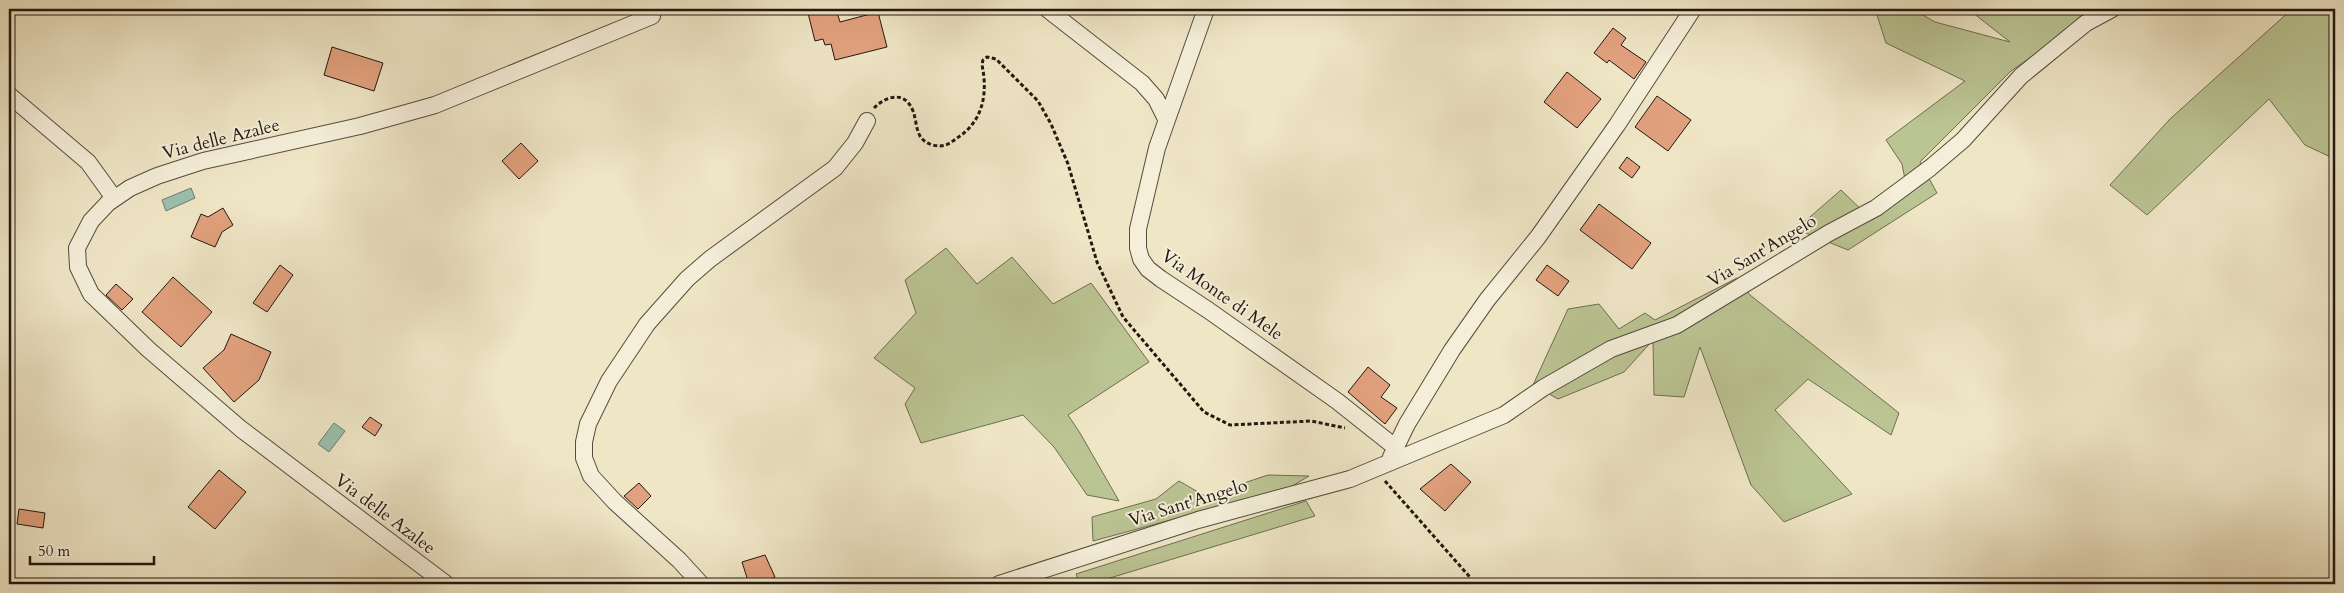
<svg xmlns="http://www.w3.org/2000/svg" width="2344" height="593" viewBox="0 0 2344 593" font-family="Cardo,serif">
<style>
.green{fill:#bbc493;stroke:#6e6e52}
.water{fill:#9bc0ae;stroke:#6b7d6f}
.building{fill:#e2a17e;stroke:#221810}
.lines{fill:none;stroke-linecap:round;stroke-linejoin:round}
.street-casing{stroke:#554c3e;stroke-width:18}
.path{stroke:#221810;stroke-width:3;stroke-dasharray:4 2.5;stroke-linecap:butt}
.street{stroke:#f5efda;stroke-width:16}
.labels{text-anchor:middle;dominant-baseline:central;stroke-width:4;stroke-linejoin:round;paint-order:stroke}
.street-label{font-size:18px;fill:#221810;stroke:#f5efda}
</style>
<rect width="100%" height="100%" fill="#efe6c6"/>
<filter id="stains"><feTurbulence type="fractalNoise" baseFrequency=".004" numOctaves="4"/><feColorMatrix values="0 0 0 0 .2 0 0 0 0 .09 0 0 0 0 .02 0 0 0 .5 -.17"/></filter>
<radialGradient id="worn" r=".72"><stop offset=".6" stop-color="#630" stop-opacity="0"/><stop offset="1" stop-color="#630" stop-opacity=".3"/></radialGradient>
<path class="green" d="M1875 9H1913L1935 22 2010 42 1968 9H2100L2011 71 1920 162 1937 193 1848 250 1796 229 1841 190 1872 220 1908 195 1902 164 1886 140 1965 81 1886 43Z
M2292 9H2335V159L2305 145 2269 99 2147 215 2110 185 2170 119Z
M946 248 977 284 1012 257 1053 304 1091 283 1149 362 1068 415 1080 433 1119 501 1087 495 1054 447 1023 415 921 443 905 404 915 388 874 358 916 313 905 280Z
M1737 278 1750 295 1899 413 1891 435 1808 379 1775 410 1852 494 1784 522 1751 485 1700 347 1684 397 1654 395 1653 340 1624 372 1558 399 1533 385 1568 309 1599 304 1619 329 1645 313 1655 320Z
M1268 475 1309 476 1289 488 1093 541 1092 517 1156 499 1179 481 1205 496Z
M1306 501 1315 516 1090 584H1080L1076 574Z"/>
<path class="water" d="M191 188 195 198 166 211 162 200Z
M334 423 345 431 329 452 318 444Z"/>
<path class="building" d="M807 9H836L840 22 878 12 887 47 835 60 831 44 825 45 823 39 815 41Z
M1613 28 1626 38 1621 45 1646 62 1634 79 1609 60 1607 63 1594 53Z
M332 47 383 63 374 91 324 75Z
M1567 72 1601 99 1577 128 1544 102Z
M1657 96 1691 120 1668 151 1635 127Z
M521 143 538 161 519 179 502 161Z
M1627 157 1640 167 1632 178 1619 168Z
M1599 204 1651 243 1632 269 1580 230Z
M223 208 233 225 222 232 215 247 191 237 201 214 208 217Z
M280 265 293 275 267 312 253 303Z
M1547 265 1569 281 1558 296 1536 280Z
M173 277 212 312 181 347 142 312Z
M116 284 133 299 122 310 106 295Z
M231 334 271 352 259 380 234 402 203 368 224 350Z
M1368 367 1390 385 1381 397 1397 408 1385 424 1348 392Z
M370 417 382 425 375 436 362 427Z
M1451 464 1471 482 1445 511 1420 489Z
M219 470 246 492 215 529 188 507Z
M639 483 651 496 638 509 624 496Z
M19 509 45 513 43 528 17 524Z
M765 555 775 577 759 584H749L742 562Z"/>
<g class="lines">
<defs>
<path id="street" d="M1047 9 1142 83 1156 99 1166 119
M1206 9 1157 148 1138 229V248L1141 259 1148 269 1161 279 1208 310 1337 401 1395 447
M9 95 88 162 114 198
M1391 457 1407 424 1452 350 1487 300 1538 237 1617 125 1693 9
M446 584 241 429 148 349 91 294 78 267 77 248 91 221 108 203 130 188 157 176 203 161 360 126 435 105 652 16
M701 584 679 560 615 502 591 476 584 458V442L588 424 609 381 647 324 687 279 710 259 835 168 855 143 867 121
M999 584 1198 520 1350 479 1504 415 1543 388 1611 349 1677 325 1829 233 1876 208 1930 168 1963 140 2021 76 2086 23 2112 9"/>
</defs>
<use href="#street" class="street-casing"/>
<path class="path" d="M874 108C886 96 905 90 913 111 916 119 916 129 920 136 924 143 933 146 940 146 948 146 954 140 960 136 979 123 986 101 984 79 984 72 981 67 983 60L987 57 996 59 1038 101 1051 124 1068 164 1097 262 1123 317 1204 412 1230 425 1311 421 1345 428
M1385 481 1476 584"/>
<use href="#street" class="street"/>
</g>
<g class="labels">
<g class="street-label">
<text transform="translate(221 139) rotate(-14)">Via delle Azalee</text>
<text transform="translate(1762 251) rotate(-31)">Via Sant'Angelo</text>
<text transform="translate(1222 295) rotate(35)">Via Monte di Mele</text>
<text transform="translate(1188 503) rotate(-17)">Via Sant'Angelo</text>
<text transform="translate(385 514) rotate(37)">Via delle Azalee</text>
</g>
</g>
<rect width="2344" height="593" fill="none" stroke="#efe6c6" stroke-width="30"/>
<rect x="10" y="10" width="2324" height="573" fill="none" stroke="#221810" stroke-width="2.5"/>
<rect x="15" y="15" width="2314" height="563" fill="none" stroke="#221810"/>
<path d="M30 556v8h124v-8" fill="none" stroke="#221810" stroke-width="2.5"/>
<text x="38" y="556" font-size="15" fill="#221810" stroke="#f5efda" stroke-width="4" paint-order="stroke">50 m</text>
<rect width="100%" height="100%" filter="url(#stains)"/>
<rect width="100%" height="100%" fill="url(#worn)"/>
</svg>
